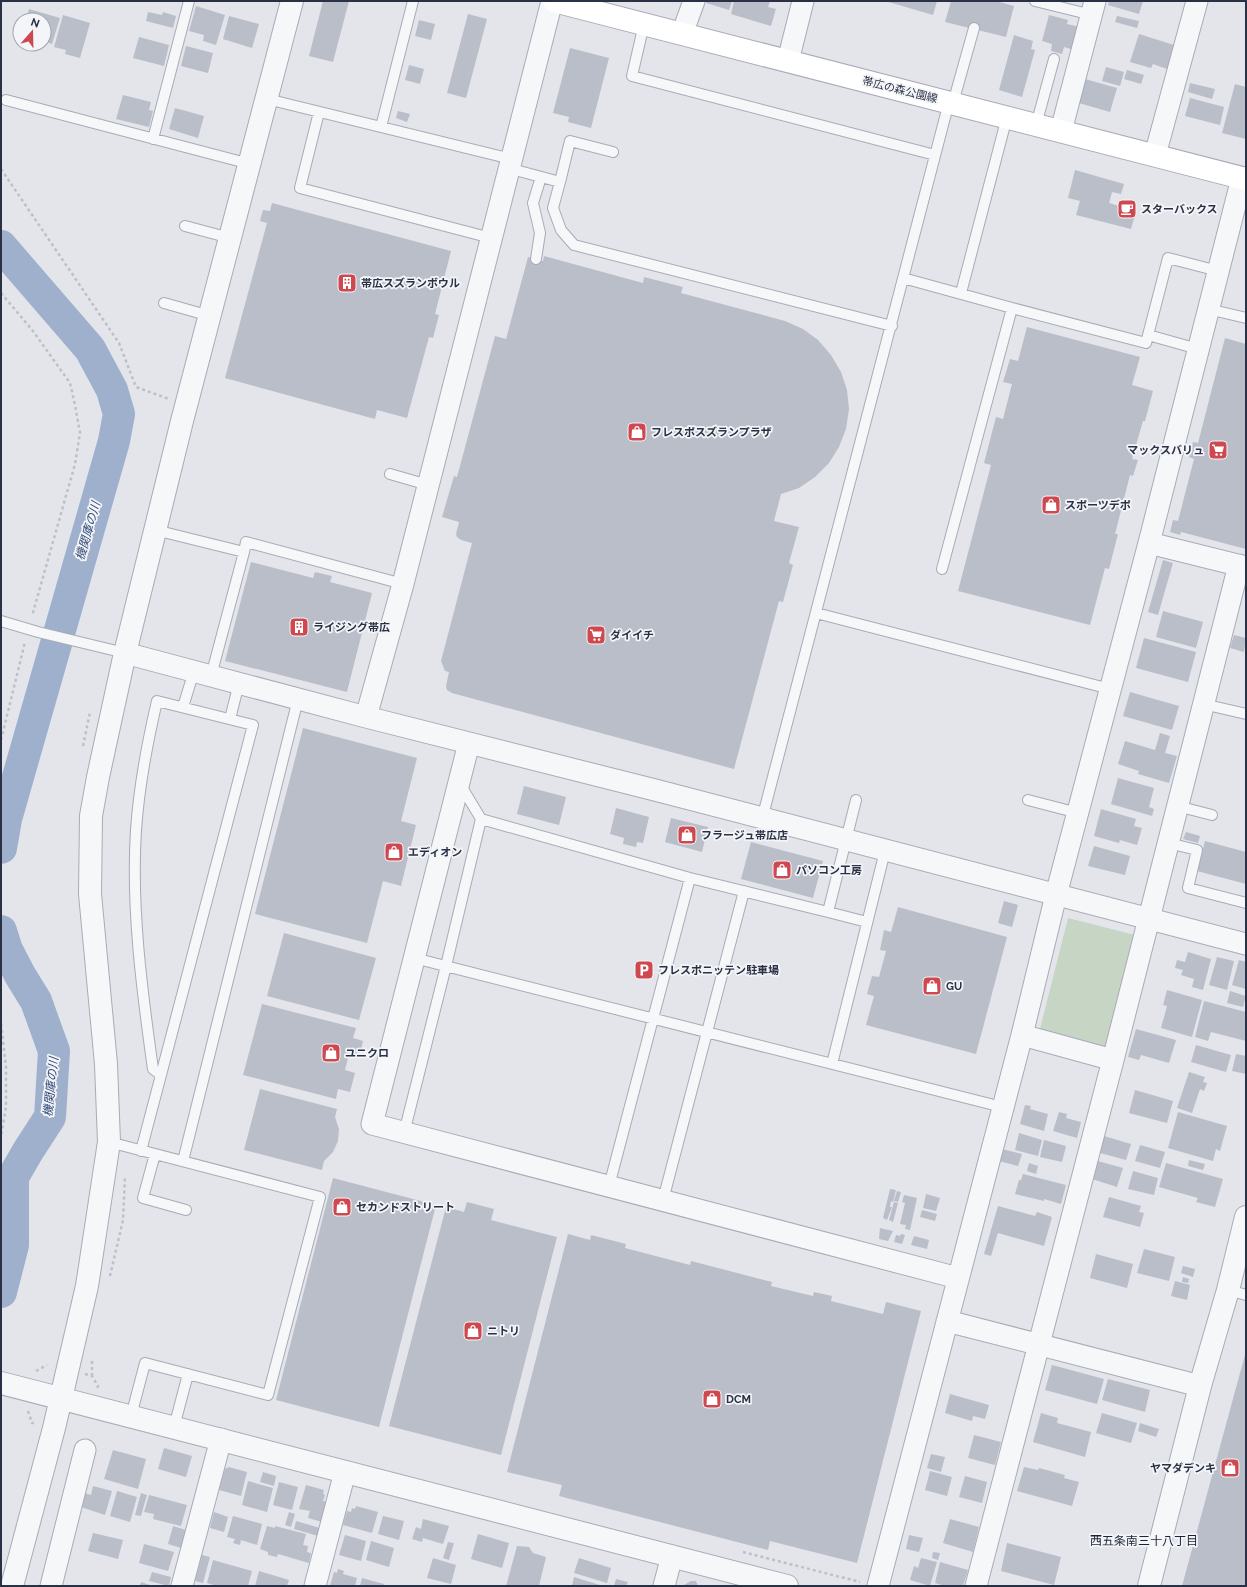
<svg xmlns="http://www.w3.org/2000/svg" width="1247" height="1587" viewBox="0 0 1247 1587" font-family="Raleway,'Noto Sans JP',sans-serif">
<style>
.green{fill:#c7d5c4}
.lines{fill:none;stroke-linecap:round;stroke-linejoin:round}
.river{stroke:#9eb0cb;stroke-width:32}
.building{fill:#babec9}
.service-casing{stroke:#a8abb6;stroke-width:12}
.minor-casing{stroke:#a8abb6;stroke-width:23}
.tertiary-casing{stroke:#a8abb6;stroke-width:24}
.secondary-casing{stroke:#a8abb6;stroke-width:24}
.path{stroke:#bdc0c6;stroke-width:2.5;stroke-dasharray:3 3;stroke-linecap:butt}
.service{stroke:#f6f7f9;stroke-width:10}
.minor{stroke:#f6f7f9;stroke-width:21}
.tertiary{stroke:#f6f7f9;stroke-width:22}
.secondary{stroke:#fff;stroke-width:22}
.labels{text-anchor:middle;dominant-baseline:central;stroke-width:3.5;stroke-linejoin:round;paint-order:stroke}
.street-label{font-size:11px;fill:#2a3144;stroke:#f3f5f8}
.poi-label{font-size:11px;font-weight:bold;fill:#2a3144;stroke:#f3f5f8;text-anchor:start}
.water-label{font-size:12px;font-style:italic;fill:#344c78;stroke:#f3f5f8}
.neighbourhood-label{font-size:12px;fill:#1c2235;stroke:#f3f5f8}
</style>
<rect width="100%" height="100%" fill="#e3e5eb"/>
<path class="green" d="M1068 918 1135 935 1105 1051 1039 1033Z"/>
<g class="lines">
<path class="river" d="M1 246 90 349 112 390 119 414 114 441 6 819 1 848
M1 931 7 950 20 975 36 1001 54 1051 50 1117 28 1151 13 1177V1245L1 1292"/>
</g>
<path class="building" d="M323 1H349L333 62 309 56Z
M706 1H732L729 10 706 3Z
M734 1H770L768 7 776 9 771 26 731 14Z
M885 1H937L933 15Z
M951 1H996L1014 6 1006 37 945 22Z
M1109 1H1143L1139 14 1108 5Z
M196 6 225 15 216 45 203 41 204 35 189 31Z
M29 9 60 18 52 44 44 41V20H26Z
M148 12 162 15 163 12 176 16 173 28 146 21Z
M468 14 487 19 466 98 447 93Z
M63 15 90 23 80 58 65 54 66 50 54 47Z
M1049 15 1068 20 1067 24 1080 27 1074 50 1064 47 1062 54 1051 51 1052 44 1042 41Z
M229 16 259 24 252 48 223 39Z
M1117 16 1139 21 1137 28 1115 22Z
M419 20 435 24 431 40 415 36Z
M1139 34 1174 45 1167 69 1153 64 1151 68 1130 62Z
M1014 35 1033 41 1031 49 1035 50 1022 97 999 90Z
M139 37 169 45 164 66 133 58Z
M186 46 213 53 208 73 181 66Z
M570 48 609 58 591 128 568 122 569 117 553 113Z
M409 65 424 69 420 84 405 80Z
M1106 67 1124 72 1120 86 1102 81Z
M1127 70 1144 75 1141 84 1124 79Z
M1085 79 1117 88 1110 112 1079 103Z
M1190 83 1215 89 1212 99 1188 92Z
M1235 84 1246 87V139L1222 133Z
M123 95 151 102 149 110 153 111 149 127 116 119Z
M1190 98 1224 107 1220 125 1185 116Z
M175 108 204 116 198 138 169 129Z
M398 111 410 114 407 122 396 118Z
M1075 170 1124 184 1121 194 1112 192 1109 203 1136 211 1131 229 1076 215 1080 201 1068 198Z
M272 203 451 251 435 314 439 315 433 338 429 337 407 418 377 410 375 419 225 378 267 223 260 221 263 210 270 211Z
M544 256 643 283 644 277 683 287 681 293 785 321 803 329 818 340 831 355 841 372 847 390 849 409 846 429 839 447 829 463 815 477 799 488 781 494 774 521 799 527 789 563 793 565 783 602 779 601 734 769 452 693 447 690 446 686 449 672 445 671 441 661 472 543 461 540 457 537 456 534 459 522 442 517 454 476 457 477 495 336 506 339 528 257 543 261Z
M1027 327 1140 357 1132 385 1153 391 1145 421H1143L1132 459 1138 460 1133 476 1130 475 1115 534H1118L1109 569 1105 568 1090 625 958 591 991 465 984 463 996 417 1003 419 1012 384 1003 382 1010 359 1018 361Z
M1225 338 1246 344V549L1181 532 1180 535 1170 532 1173 520 1178 521 1194 459 1189 457 1193 442 1198 443Z
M1163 560 1173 563 1158 615 1148 612Z
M251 562 313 578 315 572 332 576 330 582 372 593 347 692 225 661Z
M1163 611 1203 622 1196 648 1156 637Z
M1234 635 1246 638 1244 652 1230 648Z
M1144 638 1196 652 1188 682 1136 668Z
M1130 692 1179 706 1172 730 1123 716Z
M303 728 417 758 401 821 416 825 401 886 383 881 367 943 255 914Z
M1160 733 1170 736 1165 753 1177 756 1169 783 1138 774 1139 771 1118 764 1125 741 1155 750Z
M1118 778 1154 788 1149 807 1154 809 1152 816 1111 804Z
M524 786 566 797 559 825 517 814Z
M616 808 649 817 643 843 637 842 636 847 623 844 624 838 610 834Z
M1101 809 1136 819 1134 826 1142 828 1137 845 1120 840 1119 843 1094 836Z
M671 818 708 827 702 852 665 842Z
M1186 832 1200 836 1198 843 1183 839Z
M1205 841 1246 852V884L1197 871Z
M751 842 823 861 813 898 741 879Z
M1094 846 1130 856 1125 875 1088 866Z
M1004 901 1018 905 1012 927 998 923Z
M898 907 1007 937 976 1054 866 1025 874 996 867 994 872 976 879 977 886 951 880 950 884 930 891 932Z
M284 933 376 958 359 1020 267 996Z
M1188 952 1211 959 1203 990 1192 987 1194 979 1181 975 1183 970 1175 968 1177 960 1185 962Z
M1217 957 1234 961 1227 990 1209 985Z
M1239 960 1246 962V989L1232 985Z
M1167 990 1202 1000 1192 1037 1161 1028 1167 1006 1163 1005Z
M1230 991 1246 996 1243 1007 1227 1003Z
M1204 1001 1246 1012V1041L1211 1032 1208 1041 1195 1037Z
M262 1004 356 1028 353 1038 363 1041 359 1057 349 1054 345 1070 355 1073 350 1092 338 1089 336 1099 243 1075Z
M1136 1029 1176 1040 1169 1063 1141 1055 1139 1060 1128 1057Z
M1196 1045 1231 1055 1226 1072 1191 1062Z
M1236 1054 1246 1056V1074L1232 1071Z
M1189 1072 1205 1077 1203 1082 1207 1083 1204 1091 1200 1089 1192 1113 1177 1108Z
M260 1089 337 1109 335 1117 339 1129 338 1141 333 1152 324 1161 322 1170 244 1150Z
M1135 1090 1173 1101 1167 1123 1129 1113Z
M1025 1105 1031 1106 1030 1109 1048 1114 1044 1131 1020 1124Z
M1059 1112 1067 1114 1066 1118 1081 1122 1077 1138 1053 1131Z
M1178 1112 1227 1126 1220 1151 1216 1149 1213 1161 1168 1148Z
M1019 1133 1042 1140 1038 1156 1015 1150Z
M1104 1136 1131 1144 1126 1160 1100 1153Z
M1044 1140 1066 1146 1062 1162 1040 1157Z
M1140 1145 1165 1152 1160 1168 1135 1161Z
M1002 1149 1022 1154 1018 1166 999 1161Z
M1189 1160 1205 1164 1203 1170 1188 1166Z
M1098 1161 1123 1168 1117 1187 1092 1179Z
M1029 1163 1038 1166 1036 1174 1027 1171Z
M1166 1163 1223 1179 1215 1207 1196 1202 1198 1198 1159 1187Z
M1133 1171 1158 1178 1154 1195 1128 1189Z
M1023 1174 1066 1185 1061 1204 1044 1199V1201L1015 1194 1019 1180H1021Z
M333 1178 436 1205 379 1427 276 1400Z
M890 1189 896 1190 893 1202 891 1201 890 1207H892L887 1220 883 1218Z
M897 1191 901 1192 898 1202 894 1201Z
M926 1194 940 1198 936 1211 923 1208Z
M904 1195 917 1198 910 1230 905 1229 906 1225 900 1224 905 1203 902 1202Z
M1109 1197 1141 1206 1139 1212 1144 1213 1140 1227 1103 1217Z
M467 1202 494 1209 491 1220 557 1237 501 1455 389 1426 446 1207 464 1212Z
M894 1202 898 1203 893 1222 889 1220Z
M998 1206 1035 1216 1037 1212 1052 1217 1044 1246 998 1233 991 1256 984 1254Z
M922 1210 937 1214 935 1221 920 1217Z
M880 1228 893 1231 888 1241 879 1239Z
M568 1234 590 1240 591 1235 626 1244 625 1248 690 1265 691 1261 772 1282 771 1286 813 1296 814 1292 832 1296 831 1301 883 1314 886 1302 921 1311 857 1563 770 1541 768 1550 559 1496 562 1485 507 1472Z
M901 1234 905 1235 902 1244 894 1242 896 1235 900 1236Z
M914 1236 929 1240 927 1249 911 1245Z
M1144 1249 1175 1257 1169 1281 1137 1273Z
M1096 1254 1133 1264 1127 1288 1090 1278Z
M1183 1266 1195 1269 1193 1277 1181 1273Z
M1183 1277 1189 1279 1188 1283 1182 1282Z
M1175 1281 1190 1285 1187 1300 1171 1296Z
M1246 1351V1586H1182Z
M1052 1365 1104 1379 1097 1404 1045 1390Z
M1108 1379 1150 1390 1145 1412 1102 1400Z
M950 1394 989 1405 985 1419 973 1416 972 1421 945 1413Z
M1041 1413 1058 1418 1057 1423 1091 1432 1085 1457 1033 1442Z
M1102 1413 1137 1423 1131 1443 1096 1433Z
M1140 1423 1159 1429 1156 1437 1138 1431Z
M974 1435 1001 1442 995 1465 968 1458Z
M164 1448 192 1456 186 1477 158 1469Z
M113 1450 146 1459 138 1489 104 1479Z
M931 1454 945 1457 941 1472 927 1468Z
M229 1467 247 1472 241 1496 219 1490 225 1469Z
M1024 1467 1038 1470 1039 1468 1065 1475 1064 1478 1079 1482 1072 1506 1017 1491Z
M930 1471 952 1477 947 1496 925 1490Z
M263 1472 276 1476 274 1486 260 1482Z
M965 1476 987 1482 982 1503 959 1497Z
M248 1481 273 1488 267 1512 242 1505Z
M279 1482 298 1487 292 1510 273 1505Z
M306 1485 324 1490 323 1494 325 1495 323 1501 327 1502 322 1522 308 1518 310 1511 299 1509Z
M93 1486 112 1491 105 1515 81 1507 85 1493 91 1495Z
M117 1491 137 1497 130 1522 110 1516Z
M141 1493 147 1495 141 1516 135 1515Z
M149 1495 187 1505 181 1526 153 1519 154 1514 144 1512Z
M356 1506 378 1512 372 1533 343 1525 347 1511 351 1512 352 1508 355 1509Z
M214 1512 228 1517 224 1532 210 1528Z
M289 1512 295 1514 291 1527 285 1525Z
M233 1516 262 1524 257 1545 241 1540 240 1545 233 1543 235 1539 227 1537Z
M383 1516 404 1521 399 1540 378 1534Z
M423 1519 449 1526 443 1544 423 1538 422 1542 412 1539 416 1527 421 1529Z
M950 1519 979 1527 973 1552 943 1543Z
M296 1521 320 1528 318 1536 294 1529Z
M173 1526 186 1530 181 1548 168 1544Z
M267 1526 275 1528V1526L306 1534 303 1545 308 1546 307 1552 311 1553 309 1563 278 1554 277 1557 268 1555V1552L260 1549Z
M93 1533 123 1540 118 1559 88 1551Z
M478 1534 509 1543 502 1568 471 1559Z
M345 1535 366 1541 361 1561 339 1555Z
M909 1535 923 1538 919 1552 906 1549Z
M371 1541 394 1548 389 1567 366 1560Z
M448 1542 454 1543 449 1560 443 1558Z
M1007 1543 1061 1557 1054 1585 1001 1571Z
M144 1544 174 1552 168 1571 139 1563Z
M517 1546 529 1547 533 1553 546 1557 539 1586H506Z
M933 1552 940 1553 938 1560 932 1558Z
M202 1555 210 1557 203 1583 195 1581Z
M433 1558 456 1565 451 1584 427 1578Z
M579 1558 611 1568 607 1583 574 1573Z
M921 1558 937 1562 930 1586 910 1580 914 1566 918 1568Z
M213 1560 252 1571 248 1586H217L207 1583Z
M940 1562 968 1570 963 1586H945L935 1583Z
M338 1569 344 1571 343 1574 357 1578 355 1586H330L334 1572 337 1573Z
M259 1571 289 1580 287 1586H255Z
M152 1572 171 1577 169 1586 149 1581Z
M574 1577 603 1586H572Z
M362 1578 384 1584 383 1586H360Z
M616 1579 628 1582 626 1586H614Z
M691 1581H696L698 1586H682Z
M141 1582 153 1586H140Z"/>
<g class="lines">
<defs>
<path id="service" d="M1035 1 1092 15
M644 24 632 76 935 155
M267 99 511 159
M6 100 250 164
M953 103 974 28
M319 112 300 188 491 238
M1036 125 1054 59
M381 127 413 1
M153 139 189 1
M508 168 560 182 553 208 561 230 574 245 892 326
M560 182 570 141 613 152
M185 226 230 238
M536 259 540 233 533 203 541 177
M903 278 1012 308 942 569
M961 293 1007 117
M164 303 210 316
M1012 308 1146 343 1168 258 1218 271
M1208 309 1246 318
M1148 335 1198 349
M390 474 428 485
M155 530 244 552 211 676
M244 552 246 542 403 584
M816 613 1110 689
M1 621 38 632 125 653
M1203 704 1246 714
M183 707 194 671
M230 719 239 683
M460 784 481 819 690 878 828 912 856 800
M1028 800 1078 813
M1177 806 1212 815
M762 819 949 102
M1168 843 1197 850 1188 888 1246 903
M828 912 867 922
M414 958 1002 1107
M832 1064 885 851
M404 1133 446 966 481 819
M109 1142 320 1197 268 1395 145 1363 131 1416
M141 1151 253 725 157 701C147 744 139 786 136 830 131 908 142 991 153 1069L161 1075
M155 1154 143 1198 186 1210
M183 1161 298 699
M609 1186 690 878
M663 1200 744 891
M1228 1290 1246 1295
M174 1427 188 1374"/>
<path id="minor" d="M682 34 694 1
M788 61 803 1
M1061 131 1095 1
M1155 155 1197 1
M1149 543 1246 567
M125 653 366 717 655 790 1246 944
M366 717 403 584 552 1
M469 743 372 1124 958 1278
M1022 1035 1113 1060
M947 1321 1200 1386
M51 1586 85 1450
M182 1586 221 1439
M315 1586 345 1472
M664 1586 672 1556
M878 1586 1022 1035 1056 895 1149 543 1242 178
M976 1586 1113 1060 1239 565"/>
<path id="tertiary" d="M1 1383 787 1586
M12 1586 54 1428 87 1286 109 1142 106 1064 90 894 91 816 98 777 125 653 182 421 292 1
M1149 1586 1200 1386 1228 1290 1246 1217"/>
<path id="secondary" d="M554 1 1246 179"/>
</defs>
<use href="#service" class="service-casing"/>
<use href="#minor" class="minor-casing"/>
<use href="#tertiary" class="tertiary-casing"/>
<use href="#secondary" class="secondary-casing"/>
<path class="path" d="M1 169 119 343 136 387 169 399
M1 293 33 331 70 383 75 405 80 433 75 464 32 616
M1 740 25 642
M83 746 90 712
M1 1024 6 1067V1107L1 1136
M110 1276 123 1220 125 1176
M92 1361V1376
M36 1371 47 1365
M85 1374 92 1376 98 1386 97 1388
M28 1411 32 1423H34
M743 1552 860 1582"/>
<use href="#service" class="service"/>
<use href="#minor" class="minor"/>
<use href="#tertiary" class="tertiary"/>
<use href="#secondary" class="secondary"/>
</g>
<defs>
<symbol id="cafe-square" viewBox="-11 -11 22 22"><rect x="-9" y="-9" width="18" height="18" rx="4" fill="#d0484f" stroke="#f3f5f8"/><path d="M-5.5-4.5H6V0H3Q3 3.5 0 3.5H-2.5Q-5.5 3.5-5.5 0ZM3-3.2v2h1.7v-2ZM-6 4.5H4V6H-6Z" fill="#fff"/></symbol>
<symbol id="building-square" viewBox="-11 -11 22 22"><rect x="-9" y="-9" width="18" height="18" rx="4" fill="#d0484f" stroke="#f3f5f8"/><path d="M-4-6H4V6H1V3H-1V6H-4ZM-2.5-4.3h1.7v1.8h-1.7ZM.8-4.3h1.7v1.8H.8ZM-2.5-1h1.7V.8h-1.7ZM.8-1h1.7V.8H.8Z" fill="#fff"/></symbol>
<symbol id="shop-square" viewBox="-11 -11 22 22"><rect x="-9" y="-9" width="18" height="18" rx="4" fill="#d0484f" stroke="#f3f5f8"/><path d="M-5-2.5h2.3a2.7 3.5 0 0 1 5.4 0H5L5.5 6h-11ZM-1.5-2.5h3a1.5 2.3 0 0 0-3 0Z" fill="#fff"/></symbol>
<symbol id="supermarket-square" viewBox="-11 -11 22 22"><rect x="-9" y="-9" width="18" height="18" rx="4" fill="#d0484f" stroke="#f3f5f8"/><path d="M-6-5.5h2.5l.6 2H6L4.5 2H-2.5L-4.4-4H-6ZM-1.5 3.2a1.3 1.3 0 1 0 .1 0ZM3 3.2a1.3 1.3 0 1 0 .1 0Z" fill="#fff"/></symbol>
<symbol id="parking-square" viewBox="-11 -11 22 22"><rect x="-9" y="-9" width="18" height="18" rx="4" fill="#d0484f" stroke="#f3f5f8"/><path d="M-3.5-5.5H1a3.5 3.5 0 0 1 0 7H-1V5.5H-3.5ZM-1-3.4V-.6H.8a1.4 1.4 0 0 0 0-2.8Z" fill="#fff"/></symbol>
</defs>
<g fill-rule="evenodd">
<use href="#cafe-square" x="1116" y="198" width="22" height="22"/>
<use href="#building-square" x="336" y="272" width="22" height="22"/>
<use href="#shop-square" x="626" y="421" width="22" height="22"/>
<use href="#supermarket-square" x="1207" y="439" width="22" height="22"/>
<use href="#shop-square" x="1040" y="494" width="22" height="22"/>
<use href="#building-square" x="288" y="616" width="22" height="22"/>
<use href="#supermarket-square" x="585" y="624" width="22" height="22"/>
<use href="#shop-square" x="676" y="824" width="22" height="22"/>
<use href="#shop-square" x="383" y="841" width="22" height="22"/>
<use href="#shop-square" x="771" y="859" width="22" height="22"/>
<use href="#parking-square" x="633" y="959" width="22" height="22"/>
<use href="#shop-square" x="921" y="975" width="22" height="22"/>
<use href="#shop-square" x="320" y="1042" width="22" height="22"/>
<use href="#shop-square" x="331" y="1196" width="22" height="22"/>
<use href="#shop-square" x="462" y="1320" width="22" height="22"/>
<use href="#shop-square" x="701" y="1388" width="22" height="22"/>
<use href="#shop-square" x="1219" y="1457" width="22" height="22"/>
</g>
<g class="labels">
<g class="street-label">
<text transform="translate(900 90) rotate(14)">帯広の森公園線</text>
</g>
<g class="poi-label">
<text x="1141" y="209">スターバックス</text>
<text x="361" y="283">帯広スズランボウル</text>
<text x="651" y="432">フレスポスズランプラザ</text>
<text x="1204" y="450" text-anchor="end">マックスバリュ</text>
<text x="1065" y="505">スポーツデポ</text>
<text x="313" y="627">ライジング帯広</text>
<text x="610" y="635">ダイイチ</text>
<text x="701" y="835">フラージュ帯広店</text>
<text x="408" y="852">エディオン</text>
<text x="796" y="870">パソコン工房</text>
<text x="658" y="970">フレスポニッテン駐車場</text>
<text x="946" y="986">GU</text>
<text x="345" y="1053">ユニクロ</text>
<text x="356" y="1207">セカンドストリート</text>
<text x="487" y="1331">ニトリ</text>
<text x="726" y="1399">DCM</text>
<text x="1216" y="1468" text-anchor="end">ヤマダデンキ</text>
</g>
<g class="water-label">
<text transform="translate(88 531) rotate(-74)">機関庫の川</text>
<text transform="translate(51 1087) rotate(-84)">機関庫の川</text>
</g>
<g class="neighbourhood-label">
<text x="1144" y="1541">西五条南三十八丁目</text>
</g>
</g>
<rect width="1247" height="1587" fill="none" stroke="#2a3144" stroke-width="4"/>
<g transform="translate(32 32) rotate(20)"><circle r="19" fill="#f3f5f8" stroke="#a3a7b0"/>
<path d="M0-3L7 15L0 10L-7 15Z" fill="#d0484f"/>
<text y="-6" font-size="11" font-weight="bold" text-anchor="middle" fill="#2a3144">N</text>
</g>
</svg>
